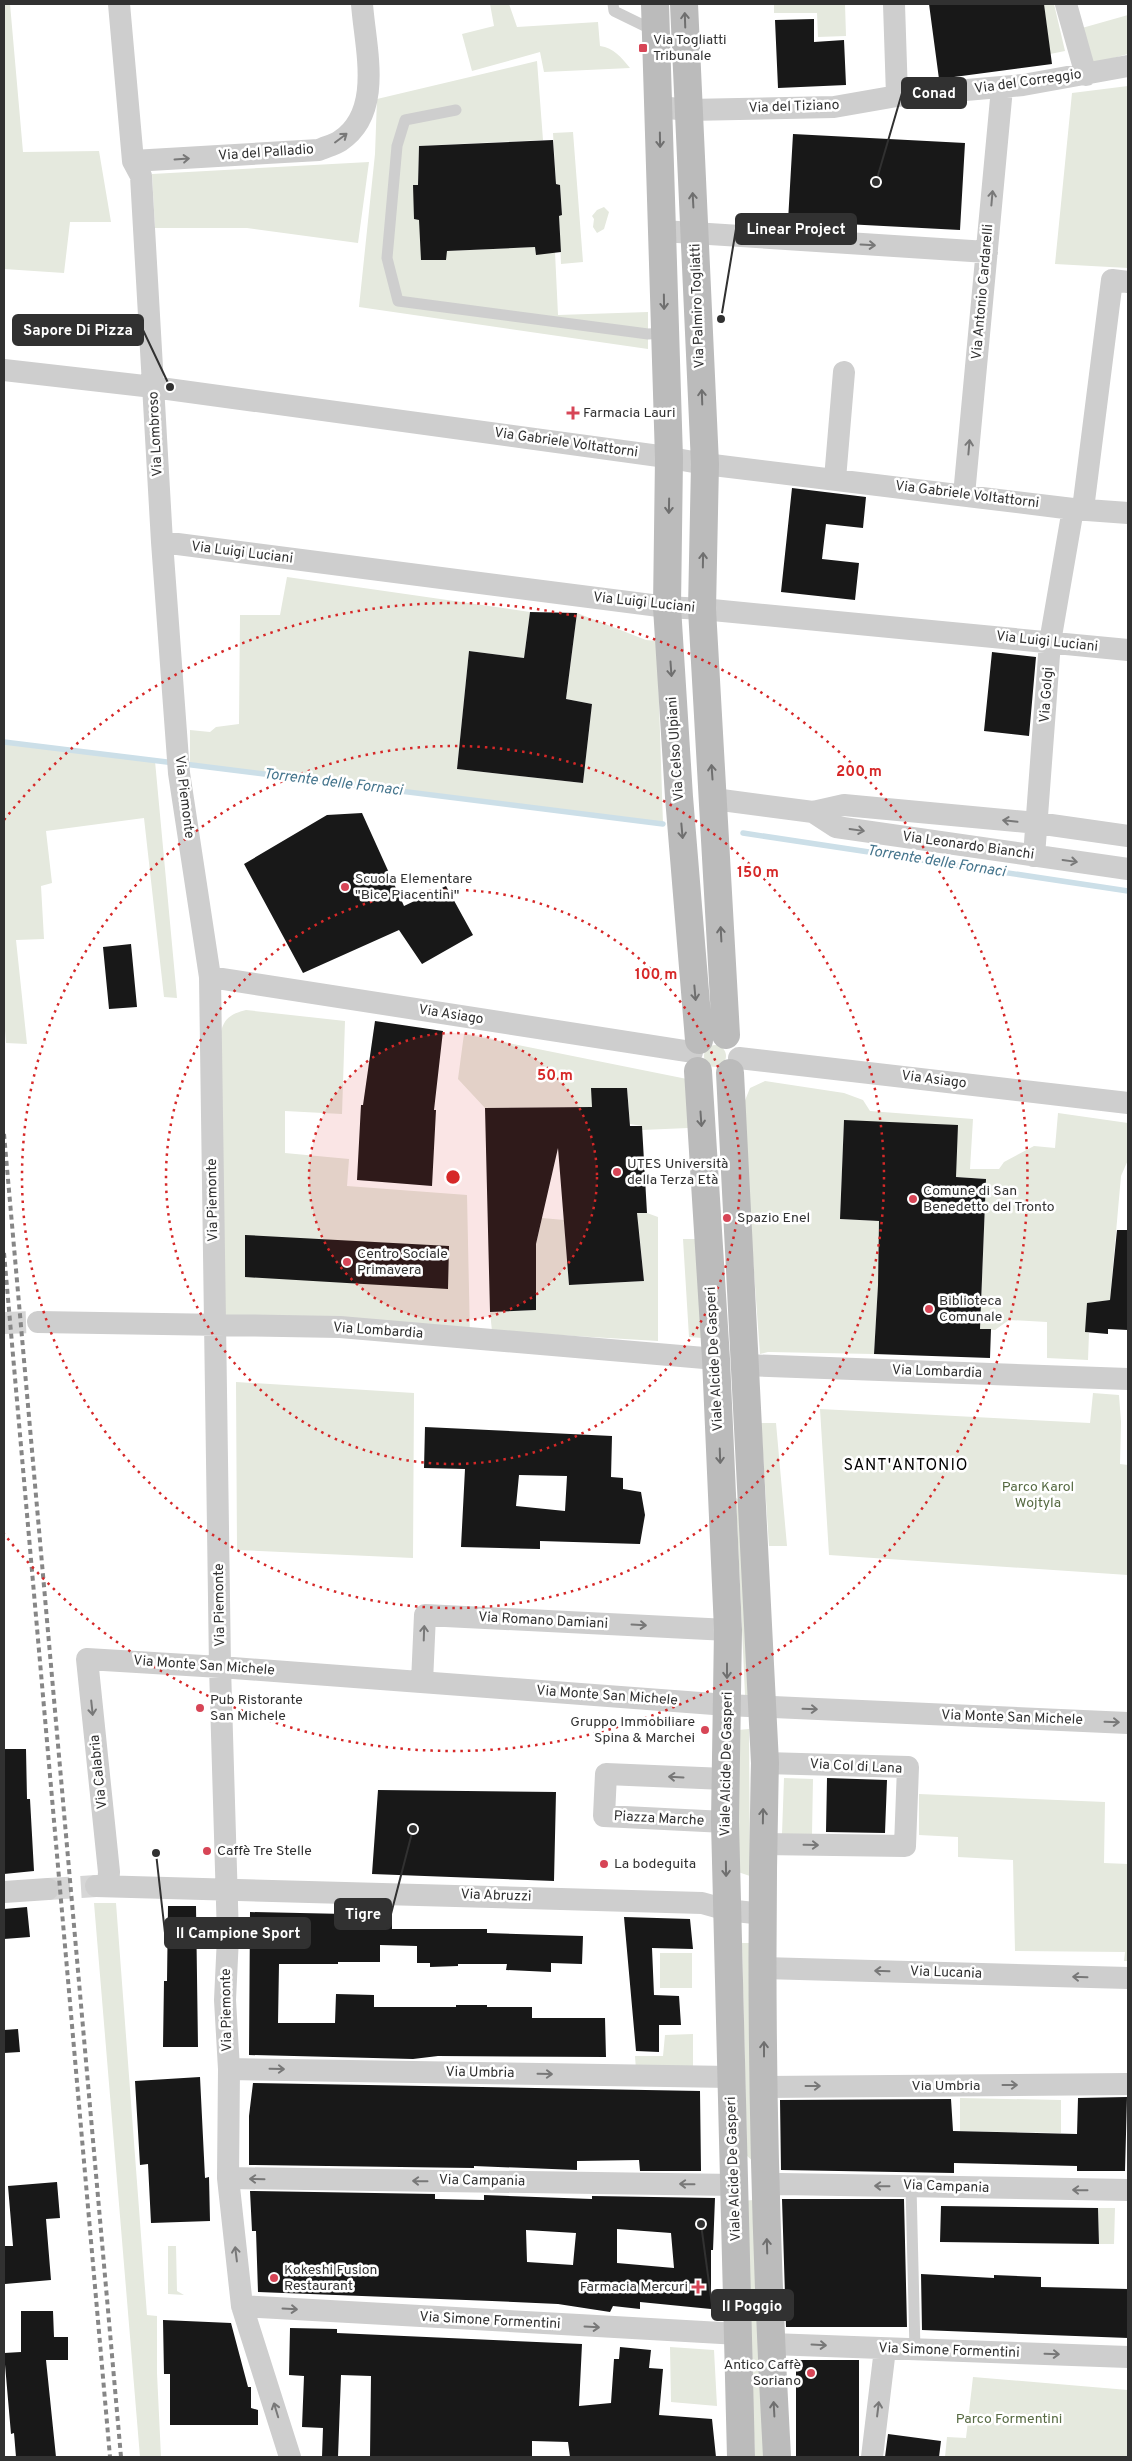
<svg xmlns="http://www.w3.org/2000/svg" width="1132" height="2461" viewBox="0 0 1132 2461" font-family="Overpass,sans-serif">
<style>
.green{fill:#e5e9de}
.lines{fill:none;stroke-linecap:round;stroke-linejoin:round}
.stream{stroke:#ccdfe8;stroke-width:5.5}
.building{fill:#181818;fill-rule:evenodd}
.street-tunnel{stroke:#d6d6d6;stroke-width:22;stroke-dasharray:22 11;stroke-linecap:butt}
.lane{stroke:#cecece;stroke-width:11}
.street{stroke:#cecece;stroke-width:22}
.secondary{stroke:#bbb;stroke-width:28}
.rail{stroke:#868686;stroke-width:4;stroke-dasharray:5 4;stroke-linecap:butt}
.oneway{stroke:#6f6f6f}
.oneway2{stroke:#787878}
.ring{fill:none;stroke:#d62828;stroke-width:2.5;stroke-dasharray:2.5 5}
.poi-dot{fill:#d74556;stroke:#fff;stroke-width:2}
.labels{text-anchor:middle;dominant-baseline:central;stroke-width:5;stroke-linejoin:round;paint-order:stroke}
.poi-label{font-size:14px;fill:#313131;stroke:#fff;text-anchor:start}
.street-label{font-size:14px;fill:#313131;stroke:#fff}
.park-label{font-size:14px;fill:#566a42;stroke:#fff}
.water-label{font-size:15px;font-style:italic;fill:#45758d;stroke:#fff}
.quarter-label{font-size:16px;letter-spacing:1px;fill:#000;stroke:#fff}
.centre{fill:#d62828;stroke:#fff;stroke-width:2.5}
.ring-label{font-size:15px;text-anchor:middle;font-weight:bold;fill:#d62828;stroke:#fff;stroke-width:5;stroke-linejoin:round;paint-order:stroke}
.leader{fill:none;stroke:#313131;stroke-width:2}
.callout-dot{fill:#313131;stroke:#fff;stroke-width:2}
.callout{fill:#313131;stroke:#313131;stroke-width:2}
.callout-label{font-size:15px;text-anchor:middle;font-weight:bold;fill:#fff}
</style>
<rect width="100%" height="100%" fill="#fff"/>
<path class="green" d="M4 4H10L23 152 99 151 111 222H70L64 273 4 269Z
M490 4H509L517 27 598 22 600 46C614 48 621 57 630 68L544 72 540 52 472 71 462 34 494 26Z
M774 4H845L846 36 818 37 817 13H774Z
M1044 4H1054L1065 51 1050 54Z
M1128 15V54L1092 64 1082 28Z
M537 61 543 140 419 146 418 185H414L419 220 445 260 447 251 535 247 536 254 555 252 558 315 648 312V349L359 307 375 154 377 99Z
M1128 86V268L1055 264 1072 93Z
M573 132 583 262 561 264 559 216 562 215 560 185 556 184 553 133Z
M369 162 358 243 247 228H155L152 174Z
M604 207 609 212 604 229 597 233 593 227 594 219 592 216 597 210Z
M287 577 530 612 524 658 469 651 457 769 583 783 592 704 566 699 577 613 646 640 657 641 663 824 190 765V730L210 732 216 727 239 724 240 615H280Z
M4 742 155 761 177 998 164 997 144 818 46 831 52 883 41 886 44 939 16 940 27 1044 6 1043 4 1018Z
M246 1010 345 1021 342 1114 285 1111V1153L349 1159 347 1186 467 1195 470 1338 224 1318 220 1036C223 1019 230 1014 246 1010Z
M464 1034 687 1079 688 1128 642 1130V1126L630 1124 627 1088H592V1107L485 1108 458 1079Z
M704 1056a11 11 0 1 1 22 0a11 11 0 1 1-22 0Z
M765 1081 844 1093 863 1100 870 1111 973 1119 970 1169H999L1004 1162 1034 1146 1055 1148 1058 1113 1128 1123V1160L1121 1176 1110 1300 1090 1303 1087 1307 1086 1332 1089 1333 1088 1360 1047 1358V1322L1009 1320 995 1330 980 1329 986 1179 956 1177 844 1120 840 1219 879 1221 878 1285 874 1354 768 1352 760 1354 742 1108 750 1088Z
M647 1213 658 1217V1341L492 1331 490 1312 536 1310V1244L542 1218 564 1220 569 1285 644 1281 639 1231 595 1214Z
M683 1239H696L702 1338 689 1337Z
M236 1382 414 1393 413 1558 237 1550Z
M1093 1393 1119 1395 1121 1422 1120 1464 1128 1465V1575L829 1555 820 1409 1090 1423Z
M761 1423H776L787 1546H769Z
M736 1498 742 1502 750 1699 745 1695Z
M749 1729 750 1876 738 1872V1730Z
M784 1778 813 1779 812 1834H782Z
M919 1794 1105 1802 1104 1863 1128 1864V1961H1124L1125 1952 1015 1951 1013 1860 958 1857V1837L919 1835Z
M94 1903H116L147 2315 157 2316V2373L161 2457H140Z
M742 1943H750L753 2161 747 2156Z
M660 1953H692V1988H660Z
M693 2034V2070H636L635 2056H663L665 2035Z
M960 2098 1061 2100V2133L960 2131Z
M753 2200 765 2457H755L744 2201Z
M1098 2208H1115L1114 2244H1099Z
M168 2246H176L177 2291 184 2295 168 2294Z
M670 2347 714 2350 717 2406 671 2402Z
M973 2377 1128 2390V2457H945L947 2437 966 2438Z"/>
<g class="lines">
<path class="stream" d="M4 742 175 763
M184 764 663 824
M743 833 1128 891"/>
</g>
<path class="building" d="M929 4H1044L1052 64 939 79Z
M814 19V42L844 40 846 85 778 88 775 20Z
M793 134 965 143 960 230 788 221Z
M553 140 556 184 560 185 562 215 559 216 561 252 536 255 535 247 447 251 446 260H421L419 220 414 219 413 185H418L419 146Z
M792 488 866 497 863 528 826 524 822 559 859 563 855 600 781 592Z
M530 612 577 613 566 699 592 704 583 783 457 769 469 651 524 658Z
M992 652 1036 657 1029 736 984 731Z
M362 813 404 906 446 886 473 935 422 964 399 930 303 973 244 864 327 815Z
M131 944 137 1007 109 1009 103 947Z
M375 1021 443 1031 434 1110H436L432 1186 357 1180 361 1105H363Z
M591 1088H627L630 1126H642L647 1213H637L644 1281 569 1285 558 1148 536 1244V1310L490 1312 485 1108 592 1107Z
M844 1120 958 1125 956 1177 986 1179 980 1329H991L990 1358 874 1354 878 1285 879 1221 840 1219Z
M1117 1230H1128V1330L1108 1329V1334L1085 1332 1087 1303 1110 1300Z
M245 1235 449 1246 448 1289 245 1277Z
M425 1427 612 1436 611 1477 623 1478V1489L641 1492 645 1515 640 1544 540 1541V1549L461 1547 465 1469 424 1468ZM519 1475 567 1476 565 1511 516 1506Z
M4 1749H26L27 1799H30L34 1871 4 1874Z
M827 1778 887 1780 885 1833 826 1832Z
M378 1790 556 1792 554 1881 372 1874Z
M168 1906H196L198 2047H163L164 1981H167Z
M27 1907 30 1937 4 1939V1909Z
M250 1912 392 1915V1929H487V1933L583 1936 582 1964 551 1963V1972L506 1970 507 1964H458V1966L430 1967V1963H417V1946L380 1945V1962H338V1964H279L278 2023H335L336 1994 374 1995V2007H456V2005H487V2007H532V2018H605L606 2057 438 2056 413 2059 249 2055Z
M624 1917 690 1919 693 1949 652 1948 654 1995 679 1996 681 2025H659V2052L636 2051Z
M18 2029 20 2052 4 2053V2030Z
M200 2077 205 2178 209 2177 210 2221 151 2223 148 2164 140 2165 135 2081Z
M253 2083 700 2091 701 2171H640L639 2160 577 2161V2170L474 2166V2168L249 2165V2116Z
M1127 2097 1125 2171H1077V2166L954 2163V2173L781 2170 780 2100 951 2099 953 2131 1077 2134 1078 2098Z
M57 2182 60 2218 46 2219 51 2280 5 2284 4 2246H13L8 2186Z
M250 2191 435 2194V2199L484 2200V2195L592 2199V2196L715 2198 713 2250H711V2309L640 2302V2309L613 2306 610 2312 558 2304 492 2301 258 2292 256 2231H252ZM617 2229 671 2233 674 2268 617 2263ZM526 2230 576 2233 573 2265 527 2262Z
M782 2199H904L907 2327H786Z
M941 2206 1098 2208 1099 2244 940 2242Z
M921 2274 994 2278V2275L1041 2277V2287L1128 2289V2338L922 2330Z
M21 2311H53L54 2337H68V2360H46L56 2457H16L14 2433 11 2434 4 2353 21 2352Z
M163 2320 231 2323 248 2387H251V2408L258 2410V2425H170V2374H164Z
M290 2328 337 2329V2333L582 2344 579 2406 611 2403 614 2359H619L620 2347 651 2350 649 2368 663 2369 659 2415 712 2419 716 2457H570L568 2442 532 2441V2457H370L371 2376 341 2375 338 2457H322L323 2428 302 2427 304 2376 289 2375Z
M796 2360H859V2457H796Z
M888 2434 941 2441 939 2457H885Z"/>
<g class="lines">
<path class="street-tunnel" d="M4 1323 38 1322
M48 1889 96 1886"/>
<path class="lane" d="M613 4 614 11 655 31
M456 110 405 120 397 146 387 258 398 301 648 334 665 333
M911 2186 915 2350"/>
<path class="street" d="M119 4 133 161 141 176 162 542 179 773 210 977 220 1667 228 1937 225 2000 229 2069 228 2178 242 2306 290 2457
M1066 4 1086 75
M897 96 1023 85 1128 66
M660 107 688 110 834 107 897 96 894 4
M133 161 319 150C325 147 334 145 340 141 384 112 365 47 362 4
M662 231 987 252
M4 370 153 387 659 456 705 464 1073 509 1128 513
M835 479 844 372
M964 495 1002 88
M1083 509 1112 280 1128 282
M162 542 667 607 702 609 1128 650
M714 799 813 812 844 805 1037 823 1128 836
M813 812 836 827 1128 869
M1034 856 1050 642 1073 509
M210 977 692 1052
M739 1058 1128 1103
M38 1322 340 1327 716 1359
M745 1365 1128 1379
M422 1682 425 1615 728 1630
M725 1779 606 1774 604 1816 725 1822
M763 1844 905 1846 908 1767 765 1763
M108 1885 109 1872 87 1659 220 1667 727 1705 1128 1723
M96 1886 702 1903 727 1910 763 1914
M4 1892 48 1889
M763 1968 1128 1978
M229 2069 731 2077
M764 2087 1128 2084
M228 2178 736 2185
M765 2186 781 2184 1128 2190
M242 2306 739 2334
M771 2344 1128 2357
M872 2457 885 2349"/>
<path class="secondary" d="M655 4 669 458 667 607 679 797 699 1040
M684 4 705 464 702 609 726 1035
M698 1071 716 1359 728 1630 725 1822 741 2457
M730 1073 765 1763C759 1994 764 2226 777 2457"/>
<path class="rail" d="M4 1134 121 2457
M4 1253 110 2457"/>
</g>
<defs><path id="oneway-shaft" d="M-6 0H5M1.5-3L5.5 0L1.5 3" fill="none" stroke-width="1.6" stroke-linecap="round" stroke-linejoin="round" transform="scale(1.25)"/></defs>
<g class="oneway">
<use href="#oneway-shaft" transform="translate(685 20) rotate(-92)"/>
<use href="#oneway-shaft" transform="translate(660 140) rotate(89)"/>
<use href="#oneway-shaft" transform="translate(693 200) rotate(-93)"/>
<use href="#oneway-shaft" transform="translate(664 302) rotate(89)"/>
<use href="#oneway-shaft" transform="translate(702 397) rotate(-92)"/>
<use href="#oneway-shaft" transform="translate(669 506) rotate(91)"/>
<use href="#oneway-shaft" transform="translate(703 560) rotate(-89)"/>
<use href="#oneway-shaft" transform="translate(671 669) rotate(86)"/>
<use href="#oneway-shaft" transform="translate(712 772) rotate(-94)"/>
<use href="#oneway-shaft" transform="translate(682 831) rotate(85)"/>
<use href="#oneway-shaft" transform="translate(721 934) rotate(-93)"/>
<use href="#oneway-shaft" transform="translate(695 993) rotate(85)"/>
<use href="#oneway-shaft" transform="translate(701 1119) rotate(86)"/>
<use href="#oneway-shaft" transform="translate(720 1456) rotate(88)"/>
<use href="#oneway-shaft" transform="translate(727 1671) rotate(90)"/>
<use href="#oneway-shaft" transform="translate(763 1816) rotate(-89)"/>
<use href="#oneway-shaft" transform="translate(726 1869) rotate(89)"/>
<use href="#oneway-shaft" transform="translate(764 2049) rotate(-90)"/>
<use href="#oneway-shaft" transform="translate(767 2246) rotate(-92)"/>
<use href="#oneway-shaft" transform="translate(774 2409) rotate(-93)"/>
</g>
<g class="oneway2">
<use href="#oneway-shaft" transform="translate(341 138) rotate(-37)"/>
<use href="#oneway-shaft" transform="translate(182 159) rotate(-4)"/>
<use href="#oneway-shaft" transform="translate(992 198) rotate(-85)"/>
<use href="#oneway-shaft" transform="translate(868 245) rotate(3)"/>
<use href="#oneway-shaft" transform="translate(969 447) rotate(-85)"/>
<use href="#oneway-shaft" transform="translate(1010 821) rotate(-174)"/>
<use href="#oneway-shaft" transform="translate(857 830) rotate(8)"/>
<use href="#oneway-shaft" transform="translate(1070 861) rotate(8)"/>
<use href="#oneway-shaft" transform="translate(639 1625) rotate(3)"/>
<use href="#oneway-shaft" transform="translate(424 1633) rotate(-88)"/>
<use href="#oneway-shaft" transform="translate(92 1708) rotate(84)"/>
<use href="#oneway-shaft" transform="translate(810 1709) rotate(2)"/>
<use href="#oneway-shaft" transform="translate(1112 1722) rotate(2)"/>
<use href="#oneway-shaft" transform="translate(676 1777) rotate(-177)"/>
<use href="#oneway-shaft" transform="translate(811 1845) rotate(1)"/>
<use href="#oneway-shaft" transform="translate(882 1971) rotate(-178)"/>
<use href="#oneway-shaft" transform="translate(1080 1977) rotate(-178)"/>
<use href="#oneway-shaft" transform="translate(277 2069) rotate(1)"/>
<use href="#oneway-shaft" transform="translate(545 2074) rotate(1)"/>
<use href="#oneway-shaft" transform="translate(1010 2085)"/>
<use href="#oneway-shaft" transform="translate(813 2086)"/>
<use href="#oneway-shaft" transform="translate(257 2179) rotate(-179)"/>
<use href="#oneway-shaft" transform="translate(420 2181) rotate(-179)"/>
<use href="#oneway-shaft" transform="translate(687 2184) rotate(-179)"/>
<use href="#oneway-shaft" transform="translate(882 2186) rotate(-179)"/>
<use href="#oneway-shaft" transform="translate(1080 2190) rotate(-179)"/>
<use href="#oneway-shaft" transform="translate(236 2254) rotate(-97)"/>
<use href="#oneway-shaft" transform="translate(290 2309) rotate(3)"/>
<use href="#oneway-shaft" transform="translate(592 2327) rotate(3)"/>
<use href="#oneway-shaft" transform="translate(819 2345) rotate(3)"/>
<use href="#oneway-shaft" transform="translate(1052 2354) rotate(2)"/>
<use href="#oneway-shaft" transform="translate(878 2409) rotate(-83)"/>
<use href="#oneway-shaft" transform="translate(276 2410) rotate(-107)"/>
</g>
<circle cx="453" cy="1177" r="144" fill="#d62828" fill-opacity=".12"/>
<g class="ring">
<circle cx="453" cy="1177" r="144"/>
<circle cx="453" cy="1177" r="287"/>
<circle cx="453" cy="1177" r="431"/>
<path d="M4 820A574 574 0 1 1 4 1534"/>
</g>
<g class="poi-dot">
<rect x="638" y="43" width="10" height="10" rx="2.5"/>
<path d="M570.5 405.5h5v5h5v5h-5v5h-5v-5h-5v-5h5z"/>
<circle cx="345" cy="887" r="5"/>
<circle cx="617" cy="1172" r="5"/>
<circle cx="913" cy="1199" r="5"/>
<circle cx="727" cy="1218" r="5"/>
<circle cx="347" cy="1262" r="5"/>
<circle cx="929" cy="1309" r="5"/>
<circle cx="200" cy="1708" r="5"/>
<circle cx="705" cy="1730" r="5"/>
<circle cx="207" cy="1851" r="5"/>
<circle cx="604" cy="1864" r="5"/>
<circle cx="274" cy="2278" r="5"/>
<path d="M695.5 2279.5h5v5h5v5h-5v5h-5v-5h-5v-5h5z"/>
<circle cx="811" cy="2373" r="5"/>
</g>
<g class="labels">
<g class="poi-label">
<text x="653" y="40">Via Togliatti<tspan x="653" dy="16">Tribunale</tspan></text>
<text x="583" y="413">Farmacia Lauri</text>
<text x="355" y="879">Scuola Elementare<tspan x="355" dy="16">"Bice Piacentini"</tspan></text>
<text x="627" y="1164">UTES Università<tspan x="627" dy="16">della Terza Età</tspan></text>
<text x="923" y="1191">Comune di San<tspan x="923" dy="16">Benedetto del Tronto</tspan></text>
<text x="737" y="1218">Spazio Enel</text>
<text x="357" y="1254">Centro Sociale<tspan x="357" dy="16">Primavera</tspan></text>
<text x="939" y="1301">Biblioteca<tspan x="939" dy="16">Comunale</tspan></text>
<text x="210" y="1700">Pub Ristorante<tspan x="210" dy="16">San Michele</tspan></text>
<text x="695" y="1722" text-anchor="end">Gruppo Immobiliare<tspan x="695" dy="16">Spina &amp; Marchei</tspan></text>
<text x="217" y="1851">Caffè Tre Stelle</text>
<text x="614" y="1864">La bodeguita</text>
<text x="284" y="2270">Kokeshi Fusion<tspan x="284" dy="16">Restaurant</tspan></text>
<text x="688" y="2287" text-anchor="end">Farmacia Mercuri</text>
<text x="801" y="2365" text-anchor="end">Antico Caffè<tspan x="801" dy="16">Soriano</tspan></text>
</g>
<g class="street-label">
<text transform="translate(1028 82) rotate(-8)">Via del Correggio</text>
<text transform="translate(794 107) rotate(-2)">Via del Tiziano</text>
<text transform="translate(266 153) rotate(-4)">Via del Palladio</text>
<text transform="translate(983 292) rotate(-85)">Via Antonio Cardarelli</text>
<text transform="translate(698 306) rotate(-92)">Via Palmiro Togliatti</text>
<text transform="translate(156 434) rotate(-93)">Via Lombroso</text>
<text transform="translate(566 443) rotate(8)">Via Gabriele Voltattorni</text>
<text transform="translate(967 495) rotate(7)">Via Gabriele Voltattorni</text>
<text transform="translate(242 553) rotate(7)">Via Luigi Luciani</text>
<text transform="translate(644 603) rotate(6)">Via Luigi Luciani</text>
<text transform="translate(1047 642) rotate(6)">Via Luigi Luciani</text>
<text transform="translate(1047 695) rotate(-86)">Via Golgi</text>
<text transform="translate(676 749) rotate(-94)">Via Celso Ulpiani</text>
<text transform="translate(184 797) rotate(83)">Via Piemonte</text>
<text transform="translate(968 846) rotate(8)">Via Leonardo Bianchi</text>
<text transform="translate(451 1015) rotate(9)">Via Asiago</text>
<text transform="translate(934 1080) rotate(7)">Via Asiago</text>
<text transform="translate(213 1200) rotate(-91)">Via Piemonte</text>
<text transform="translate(378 1331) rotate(4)">Via Lombardia</text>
<text transform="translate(715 1359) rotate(-93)">Viale Alcide De Gasperi</text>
<text transform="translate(937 1372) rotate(2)">Via Lombardia</text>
<text transform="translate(220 1605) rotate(-91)">Via Piemonte</text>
<text transform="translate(543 1621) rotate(3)">Via Romano Damiani</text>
<text transform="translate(204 1666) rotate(4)">Via Monte San Michele</text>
<text transform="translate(607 1696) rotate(4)">Via Monte San Michele</text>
<text transform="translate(1012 1718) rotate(2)">Via Monte San Michele</text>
<text transform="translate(727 1764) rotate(-89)">Viale Alcide De Gasperi</text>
<text transform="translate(856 1767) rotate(3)">Via Col di Lana</text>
<text transform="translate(99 1772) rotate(-96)">Via Calabria</text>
<text transform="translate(659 1819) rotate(3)">Piazza Marche</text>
<text transform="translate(496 1896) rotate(2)">Via Abruzzi</text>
<text transform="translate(946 1973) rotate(2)">Via Lucania</text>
<text transform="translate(227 2010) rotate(-91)">Via Piemonte</text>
<text transform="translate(480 2073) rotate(1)">Via Umbria</text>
<text x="946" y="2086">Via Umbria</text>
<text transform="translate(734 2169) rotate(-92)">Viale Alcide De Gasperi</text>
<text transform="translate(482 2181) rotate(1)">Via Campania</text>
<text transform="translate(946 2187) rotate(2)">Via Campania</text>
<text transform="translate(490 2321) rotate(3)">Via Simone Formentini</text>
<text transform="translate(949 2351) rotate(2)">Via Simone Formentini</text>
</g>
<g class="park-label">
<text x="1038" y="1487">Parco Karol<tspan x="1038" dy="16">Wojtyla</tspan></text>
<text x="1009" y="2419">Parco Formentini</text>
</g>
<g class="water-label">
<text transform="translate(333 783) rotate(7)">Torrente delle Fornaci</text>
<text transform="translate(936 862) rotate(9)">Torrente delle Fornaci</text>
</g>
<g class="quarter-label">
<text x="906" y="1466">SANT'ANTONIO</text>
</g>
</g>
<circle cx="453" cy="1177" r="8" class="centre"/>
<g class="ring-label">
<text x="859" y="776">200 m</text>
<text x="758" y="877">150 m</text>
<text x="656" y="979">100 m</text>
<text x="555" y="1080">50 m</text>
</g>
<path class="leader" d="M876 182L902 93M721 319L736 229M170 387L143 330M413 1829L391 1914M156 1853L165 1933M701 2224L712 2305"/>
<g class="callout-dot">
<circle cx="876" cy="182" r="5"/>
<circle cx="721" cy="319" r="5"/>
<circle cx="170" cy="387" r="5"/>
<circle cx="413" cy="1829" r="5"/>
<circle cx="156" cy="1853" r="5"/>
<circle cx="701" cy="2224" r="5"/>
</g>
<g class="callout">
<rect x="902" y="78" width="64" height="30" rx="5"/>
<rect x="736" y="214" width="120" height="30" rx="5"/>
<rect x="13" y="315" width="130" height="30" rx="5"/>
<rect x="335" y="1899" width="56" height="30" rx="5"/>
<rect x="165" y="1918" width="145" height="30" rx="5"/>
<rect x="712" y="2290" width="81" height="30" rx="5"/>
</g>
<g class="callout-label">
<text x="934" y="98">Conad</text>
<text x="796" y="234">Linear Project</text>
<text x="78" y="335">Sapore Di Pizza</text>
<text x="363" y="1919">Tigre</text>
<text x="238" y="1938">Il Campione Sport</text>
<text x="752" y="2311">Il Poggio</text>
</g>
<rect width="1132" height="2461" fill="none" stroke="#313131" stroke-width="10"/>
</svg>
